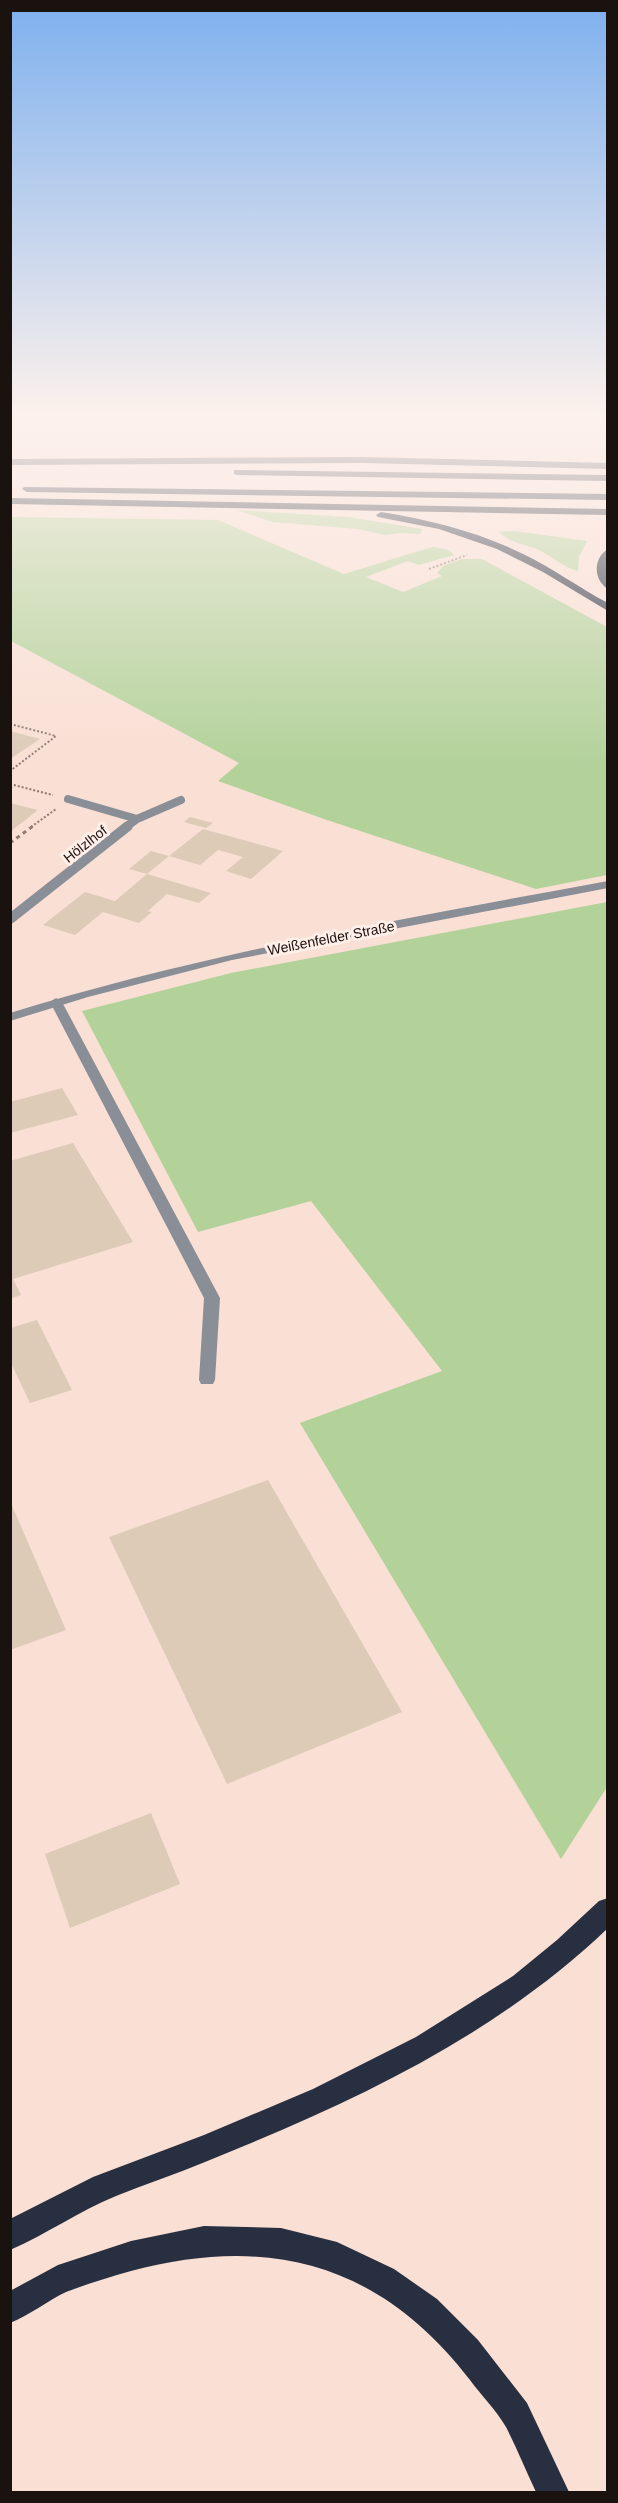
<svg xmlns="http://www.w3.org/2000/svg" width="618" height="2503" viewBox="0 0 618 2503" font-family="Arial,sans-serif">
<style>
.green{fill:#b2d29a}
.building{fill:#ddcbb8}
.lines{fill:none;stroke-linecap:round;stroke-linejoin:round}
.path-far1{stroke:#8e7c75;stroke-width:2;stroke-dasharray:2 2;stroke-linecap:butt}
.path{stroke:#8e7c75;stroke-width:3;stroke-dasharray:4 4;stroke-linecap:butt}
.service-far1{stroke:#8a8e97;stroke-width:8}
.service{stroke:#8a8e97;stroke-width:10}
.minor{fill:#8a8e97;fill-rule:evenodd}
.tertiary{fill:#8a8e97;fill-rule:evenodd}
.motorway{fill:#282f40;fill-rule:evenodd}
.labels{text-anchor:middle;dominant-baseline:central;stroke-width:6;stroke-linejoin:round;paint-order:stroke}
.far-street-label{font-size:14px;fill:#1a120e;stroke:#ffefe8}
</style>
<rect width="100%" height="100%" fill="#f9dfd4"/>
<path class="green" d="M237 510 348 517 422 529 420 534 403 533 384 535 358 529 272 522Z
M10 517 218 520 344 574 432 547C440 548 449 548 454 555L419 565 408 561 366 577 403 592 442 576 437 573 443 566 462 559H482L607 627V875L536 889 324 819 218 781 239 763 11 641Z
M515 531 587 541 579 557 578 571C564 568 552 556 539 550 525 544 510 543 499 532Z
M607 902V1787L561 1859 300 1423 442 1371 311 1201 198 1232 82 1011 231 973Z"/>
<path class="building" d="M10 731 40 739 10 759Z
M10 803 38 810 10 832Z
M190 817 213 823 206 828 184 822Z
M203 829 283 851 251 879 226 871 243 857 218 850 200 865 169 856Z
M151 851 169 856 147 874 211 893 199 903 167 894 148 911 152 912 139 923 103 912 75 935 43 925 85 892 115 901 147 874 129 869Z
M62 1088 78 1115 10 1133V1102Z
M73 1143 133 1242 13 1279 21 1295 10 1299V1161Z
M37 1320 72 1390 30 1403 10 1361V1328Z
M268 1480 402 1712 227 1784 109 1537Z
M10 1501 66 1630 10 1650Z
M151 1813 180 1884 70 1928 45 1854Z"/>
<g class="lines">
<path class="path-far1" d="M429 569 467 555
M10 724 56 736 10 771
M10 784 53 795
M31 827 56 809"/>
<path class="path" d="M10 843 33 826"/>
<path class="service-far1" d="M68 799 137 819
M126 827 137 819 181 800"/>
<path class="service" d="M10 919 128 826"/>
<path class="minor" d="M56 998 62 1002 220 1298 215 1380 213 1384H201L199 1380 204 1298 50 1002Z"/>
<path class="tertiary" d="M608 881V888L232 960 88 997 10 1021V1013C206 953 407 918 608 881Z"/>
<path class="motorway" d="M363 457 608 463V469L363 463 10 465V459Z
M234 470 608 475V481L237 475 234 474Z
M24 487 608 494V500L27 492 22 489Z
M10 498 608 509V515L10 504Z
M381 512C430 520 479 532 523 554 553 568 579 588 608 603V611L543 572 497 549 439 529 378 517 376 515Z
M608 549V589C593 580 593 558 608 549Z
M608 1898V1928C493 2038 351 2103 205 2162 176 2174 146 2184 116 2196 79 2211 47 2234 10 2250V2219L93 2177 204 2135 313 2089 416 2037 513 1976 557 1940 599 1901Z
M204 2226 281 2228 337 2242 394 2269 437 2299 478 2340 527 2403 569 2492H536C526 2471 517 2448 506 2427 496 2410 481 2395 470 2380 381 2264 270 2234 131 2271 110 2277 87 2284 66 2292 47 2301 30 2315 10 2323V2291L58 2265 131 2241Z"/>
</g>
<linearGradient id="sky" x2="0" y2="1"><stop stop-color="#7eb0ee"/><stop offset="0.54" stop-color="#fcf1ec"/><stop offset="1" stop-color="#fcf1ec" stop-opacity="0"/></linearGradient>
<rect width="618" height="766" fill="url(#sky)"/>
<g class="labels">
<g class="far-street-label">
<text transform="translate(85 844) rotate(-38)">Hölzlhof</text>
<text transform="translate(331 938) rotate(-11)">Weißenfelder Straße</text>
</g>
</g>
<rect width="618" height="2503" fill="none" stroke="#1a120e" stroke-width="24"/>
</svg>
